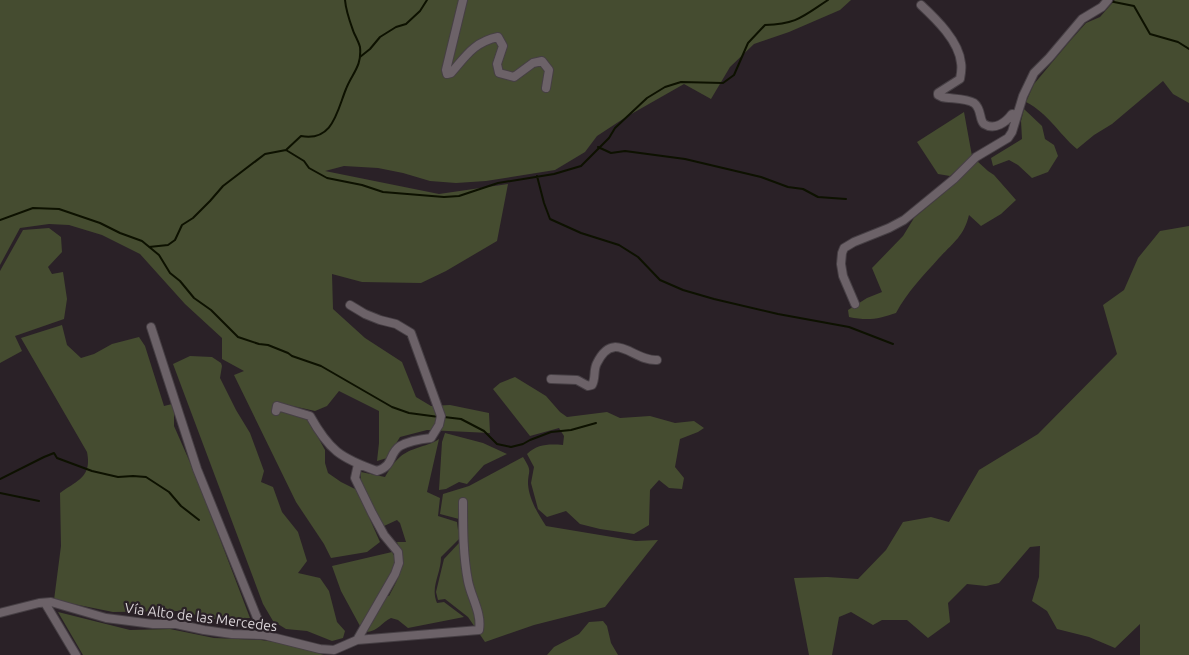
<svg xmlns="http://www.w3.org/2000/svg" width="1189" height="655" viewBox="0 0 1189 655" font-family="Ubuntu,sans-serif">
<style>
.green{fill:#454c30}
.lines{fill:none;stroke-linecap:round;stroke-linejoin:round}
.stream{stroke:#0d1100;stroke-width:2}
.minor-casing{stroke:#463f44;stroke-width:10}
.minor{stroke:#6c6268;stroke-width:8}
.labels{text-anchor:middle;dominant-baseline:central;stroke-width:4.5;stroke-linejoin:round;paint-order:stroke}
.street-label{font-size:14px;fill:#d9d3d7;stroke:#2a2127}
</style>
<rect width="100%" height="100%" fill="#2a2127"/>
<path class="green" d="M0 0H851L840 10 789 32 754 44 730 67 711 99 684 84 626 117 597 136 585 152 555 170 486 181 456 183 430 181 403 173 378 168 344 166 325 171 439 194 508 184 497 241 446 271 421 283 362 282 332 274 333 309 365 338 402 362 416 397 431 406 450 405 489 413 490 433 427 430 400 437 387 458 377 461 379 443V411L339 391 327 406 315 411 275 402 273 411 286 412 308 419 325 450V463L328 473 341 482 357 490 380 542 367 552 331 558 324 544 296 502 234 375 244 371 222 359V338L185 304 140 254 102 235 69 225 49 224 20 228 0 265Z
M1115 0H1189V103L1173 94 1163 81 1112 124 1094 135 1077 149C1058 133 1049 114 1026 102L1034 84 1070 41 1086 23 1100 17Z
M1024 109 1042 126 1045 139 1054 145 1058 156 1048 172 1032 178 1018 165 1009 160 993 166 991 158 1022 139 1021 121Z
M964 112 972 156 950 176 938 174 917 142Z
M977 161 988 171 994 175 1016 200 1001 214 981 226 969 215C964 236 953 243 939 258 924 275 907 292 896 313 879 319 868 321 849 317L848 310 867 298 882 292 872 268 903 236 914 218 944 193Z
M1189 226V655H1140V624L1115 648 1089 637 1057 629 1047 611 1032 601 1039 577 1040 546 1030 547 999 583 986 586 967 584 948 603 950 622 928 638 907 620H882L873 625 851 612 839 617 832 655H809L794 578 827 577 858 579 886 550 903 522 931 517 949 522 979 470 1038 434 1117 354 1103 305 1124 290 1138 258 1160 231Z
M49 228 61 237 62 252 48 267 52 274 63 272 67 299 64 319 15 336 22 351 0 363V271L23 230Z
M62 325 67 345 81 358 94 354 112 344 139 337 145 346 164 406 172 404 174 411V426L196 476 250 618 215 619 178 611 113 612 54 600 61 546 60 493C78 480 92 477 87 452L21 338Z
M190 356 212 357 221 363 222 366 220 378 236 410 250 433 264 471 261 482 273 487 282 512 298 532 307 561 298 573 320 578 329 591 337 622 345 631 343 638 332 641 307 631 286 629 273 621 263 604 173 364Z
M515 377 546 396 560 412 567 417 607 412 620 418 650 416 675 423 694 421 704 428 698 432 680 439 675 467 684 478 682 489 669 488 659 480 650 490 649 525 634 534 600 529 580 524 566 511 547 517 538 509 531 483 534 467 527 454C538 444 548 444 563 445L564 436 559 428 530 436 493 389 500 383Z
M445 433 483 443 507 454 484 465 467 484 459 482 446 489 439 490 442 442Z
M439 439 427 492 440 498 438 516 457 522 458 530 459 519 440 514 443 494 469 486 523 457C533 473 528 469 528 484 529 499 538 514 546 526L636 541 658 540 605 607 534 625 485 642 468 617 445 599 438 600 436 592 444 559 459 543V539L441 557C441 574 430 587 437 603L444 602 464 617 408 628 398 620 391 618C382 622 378 631 367 632L385 595 389 596C400 575 406 566 397 542H406L400 523 397 520 384 526C375 513 358 487 361 472L385 477C394 462 399 454 417 448 425 445 432 444 439 439Z
M392 552 395 557 394 569 360 626 341 591 332 566Z
M58 612 130 630 170 629 214 638 261 640 289 644 324 655H83Z
M603 621 607 626 611 643 618 655H547L554 647 579 634 589 622Z"/>
<g class="lines">
<path class="stream" d="M1109 1 1134 6 1150 34 1178 42 1189 49
M360 57 370 49 380 37 396 27 406 24 420 11 427 0
M598 147 611 153 625 151 685 159 761 177 788 187 803 189 818 197 846 199
M286 150 301 136C333 142 337 111 346 89 352 73 362 67 360 47 359 43 356 37 354 33 350 22 346 12 345 0
M537 176 544 203 550 219 581 233 619 245 638 257 660 280 683 290 714 299 778 314 849 327 893 344
M0 220 33 208 59 209 100 223 120 233 142 241 159 255 170 273 180 281 194 298 211 310 238 337 259 344 268 345 288 353 292 356 321 366 392 407 409 413 439 417
M149 247 168 245 175 240 182 225 193 218 210 201 223 186 265 154 286 150 304 161 309 168 327 178 362 185 383 192 444 197 459 196 498 183 554 174 581 166 609 138 615 128 647 98 665 87 681 82 723 83 734 75 748 43 765 25C797 24 802 17 828 0
M444 417 461 419 484 431 497 444 511 447 523 444 530 440 551 432 571 430 596 423
M0 479 44 457 54 453 57 458 92 471 118 477 133 476 146 477 169 492 181 506 199 520
M0 493 39 501"/>
<defs>
<path id="minor" d="M463 0 446 70 447 74 451 73C466 56 474 42 498 37L503 46 497 64 499 73 514 77 533 63 542 61 549 70 546 88
M921 5C936 19 959 41 961 63 962 68 961 74 960 79L938 93V95L942 97C951 99 966 98 974 103 982 109 979 120 984 124 995 131 1006 122 1012 114L1017 115
M855 304 843 276 841 264 842 253 844 248 854 242 889 228 904 220 954 179 976 157 1008 138 1012 132 1023 96 1034 73 1049 58 1082 19 1102 7 1108 0
M151 327 197 469 264 635
M551 379 577 380 588 386 592 385C596 378 593 370 597 363 614 328 634 362 657 360
M276 411 277 406 310 416C329 450 340 458 377 471 395 465 388 454 400 446 409 441 422 439 431 438L439 425 441 416 411 333 396 324 380 320 365 314 350 305
M45 603 76 655
M0 613 39 603 51 602 106 618 153 624H176L204 630 232 634 264 635 320 649 334 650 357 640 479 630C482 613 471 597 468 581 463 555 463 529 463 502
M357 640 395 574 399 563 398 552 384 535 372 513 355 478 358 464"/>
</defs>
<use href="#minor" class="minor-casing"/>
<use href="#minor" class="minor"/>
</g>
<g class="labels">
<g class="street-label">
<text transform="translate(201 617) rotate(7)">Vía Alto de las Mercedes</text>
</g>
</g>
</svg>
